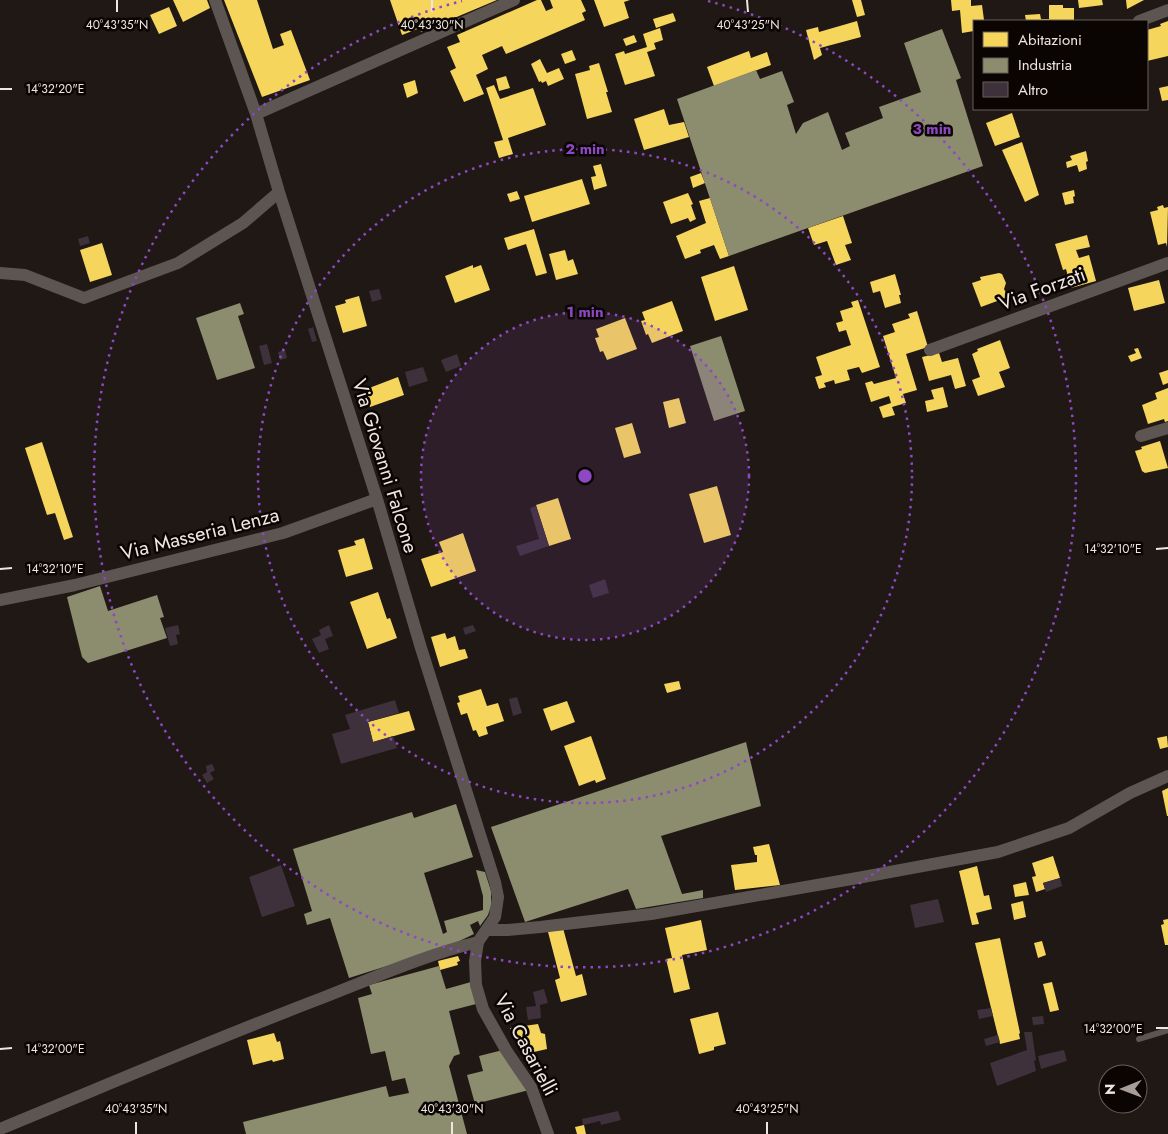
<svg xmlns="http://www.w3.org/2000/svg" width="1168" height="1134" viewBox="0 0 1168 1134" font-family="Jost,sans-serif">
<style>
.homes{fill:#f6d55c}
.industry{fill:#8c8c6e}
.building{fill:#3e313c}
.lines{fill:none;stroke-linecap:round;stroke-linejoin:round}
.lane{stroke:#5c5552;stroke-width:6}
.street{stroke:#5c5552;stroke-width:12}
.ticks{fill:none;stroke:#f0e6e0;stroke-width:2}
.ring{fill:none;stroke:#8d48c4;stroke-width:2.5;stroke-dasharray:2.5 5}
.labels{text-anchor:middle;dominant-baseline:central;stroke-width:5;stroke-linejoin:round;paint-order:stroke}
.street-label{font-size:20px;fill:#f0e6e0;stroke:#0a0503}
.ticks-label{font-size:12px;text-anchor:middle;fill:#f0e6e0;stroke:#0a0503;stroke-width:5;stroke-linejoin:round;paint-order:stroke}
.centre{fill:#8d48c4;stroke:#0a0503;stroke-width:2.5}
.ring-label{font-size:15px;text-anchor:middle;font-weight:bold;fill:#8d48c4;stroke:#0a0503;stroke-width:5;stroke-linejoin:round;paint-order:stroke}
</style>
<rect width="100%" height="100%" fill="#201814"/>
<path class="homes" d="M173 0H207L210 8 183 22Z
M224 0H257L273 49 284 45 280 34 291 30 310 80 262 97Z
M390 0H497L421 32 420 28 402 35Z
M537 0H541L546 11 553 8 550 0H581L586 11 582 13 585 20 506 54 502 46 482 55 488 69 476 75 484 94 464 102 450 71 456 68 447 47 460 42 457 35Z
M594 0H630L624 2 629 18 604 27Z
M852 0H861L865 15 857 17Z
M951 0H971V6L982 5 984 20H980V21H974V31L962 33 960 10 952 11Z
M1078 0H1102L1103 5 1079 8Z
M1126 0H1144L1127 9Z
M1049 5H1063V8H1074V21H1026L1025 15 1040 14 1041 19H1049Z
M169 7 177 26 159 34 150 15Z
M673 13 676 21 656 28 653 19Z
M857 21 861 37 820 48 822 55 814 60 806 30 818 27 819 32Z
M1168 21V56L1147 61V30L1161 26 1160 24Z
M660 28 663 40 654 43 656 49 647 52 655 76 625 85 615 54 624 51 625 54 647 47 643 34Z
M634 35 637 42 626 46 623 39Z
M572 50 576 60 565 64 561 54Z
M749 51 751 58 767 52 771 65 714 86 707 67Z
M540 59 547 73 559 68 564 79 548 86 546 81 542 83 541 81 539 82 531 64Z
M599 63 608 92H606L612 112 587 119 575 74 590 70 589 66Z
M506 76 510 88 499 91 496 79Z
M415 80 418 93 407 98 403 84Z
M494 85 500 99 533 88 546 125 508 138 513 154 499 158 494 142 503 140 486 88Z
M1168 86V100L1162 101 1159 88Z
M664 109 669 125 684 122 689 137 644 150 634 119Z
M1012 113 1020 137 995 146 986 123Z
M1022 142 1039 195 1025 202 1002 150Z
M1086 151 1088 161 1086 162 1087 169 1079 172 1077 165 1067 168 1066 162 1072 160 1070 156Z
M601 164 607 186 594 190 591 177 596 176 593 166Z
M701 173 705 183 693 188 690 177Z
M582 179 590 204 532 222 524 196Z
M1074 190 1075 196 1073 197 1074 203 1065 205 1062 193Z
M517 191 520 199 510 202 507 194Z
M688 193 693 204 691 205 696 219 690 222 688 218 671 224 663 202Z
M710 198 729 256 720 259 714 245 700 250 701 253 685 259 676 236 706 223 699 201Z
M1163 205 1164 208 1168 207 1167 247 1166 243 1158 245 1150 212 1158 210 1157 207Z
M843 216 852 243 845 245 851 260 836 265 827 241 814 245 808 228Z
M534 229 547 273 536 276 526 244 508 250 504 238Z
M1087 235 1090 247 1076 250 1079 258 1089 255 1096 281 1071 288 1066 269 1063 270 1055 244Z
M102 243 112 275 90 282 80 250Z
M565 250 568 261 573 259 578 274 556 280 549 254Z
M473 265V268L481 265 490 290 455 303 445 276Z
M734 266 748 310 715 321 701 277Z
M999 273 1002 274 1006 283 1004 289 1008 297 981 307 972 283 981 280 980 277Z
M895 274 901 295H899L901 303 885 308 880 291 873 293 870 282Z
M1159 280 1165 303 1134 311 1128 288Z
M359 296 367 326 343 333 335 306 346 303 345 300Z
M858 300 880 367 862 373 859 367 847 370 850 380 835 384 834 380 824 383 826 387 819 389 815 377 822 375 816 357 851 345 846 330 839 332 836 323 843 321 840 311 853 307 851 302Z
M672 301 683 331 652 343 648 334 646 335 641 321 645 320 642 312Z
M917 311 928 347 906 354 917 390 903 394 906 403 892 407 895 415 883 418 879 407 891 403 889 396 871 402 865 383 872 381 874 384 896 378 883 336 895 332 892 324 910 318 908 314Z
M625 318 637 349 607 360 603 351 600 352 595 338 599 337 596 329Z
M1000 340 1010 368 999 372 1005 387 978 396 972 380 980 377 972 354 978 351 977 349Z
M1138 348 1142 358 1131 362 1128 356 1136 353 1134 349Z
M939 353 942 362 958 358 966 386 955 389 951 375 929 381 922 357Z
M1168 370V383L1163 385 1159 373Z
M398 377 404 395 370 407 364 390Z
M943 387 948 407 927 412 925 401 934 399 931 390Z
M1168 388V421L1165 422 1164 419 1148 424 1142 405 1157 399 1155 393Z
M679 398 686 423 669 428 663 402Z
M632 423 641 453 624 458 615 428Z
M1160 441 1168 468 1145 473 1142 471 1135 451 1142 449 1141 447Z
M42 442 73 537 64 540 55 513 47 515 25 448Z
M717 486 731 535 704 543 689 494Z
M558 498 571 539 549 546 536 505Z
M463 533 476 571 431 587 421 559 443 552 439 542Z
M364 538 373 569 346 577 338 550 356 545 354 541Z
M378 592 387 619 390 618 397 638 367 649 350 602Z
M445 633 447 639 455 636 459 650 465 649 468 658 440 667 431 637Z
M679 681 681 689 667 693 664 684Z
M481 689 487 706 498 703 504 721 486 727 488 734 479 737 476 730 473 731 467 713 461 715 457 703 460 702 458 696Z
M567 701 575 722 551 731 543 709Z
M409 711 415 730 373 742 368 722Z
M591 736 606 779 596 783 595 780 579 786 564 746Z
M1167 736 1168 747 1160 749 1157 738Z
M1168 788V816H1167L1162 791Z
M769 844 780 885 735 890 731 865 757 862V855H755L753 847Z
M1053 856 1060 878 1043 883 1045 889 1036 892 1032 877 1036 876 1032 863Z
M977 866 984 896 989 895 992 909 976 913 979 924 972 925 959 871Z
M1026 882 1029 895 1015 897 1013 885Z
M1023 901 1026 917 1014 920 1011 904Z
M1168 919V945H1165L1161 925 1164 924 1163 920Z
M701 920 707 950 682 955 690 989 674 993 666 959 672 958 665 928Z
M563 928 576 976 582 974 587 995 561 1002 555 980 560 978 548 932Z
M1000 938 1020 1033 1019 1034 1020 1039 1000 1044 975 943Z
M1042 941 1046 955 1038 958 1034 943Z
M458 956 460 961 457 962 458 965 440 970 438 961Z
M1052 982 1059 1010 1050 1012 1043 984Z
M718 1012 726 1044 714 1047V1050L699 1054 690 1019Z
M538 1024 541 1033 545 1034 547 1049 525 1054 510 1028Z
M274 1033 277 1042 280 1041 284 1059 273 1062 272 1060 253 1065 247 1040Z
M584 1125 586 1134H577L575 1127Z"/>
<path class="industry" d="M942 29 961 78 956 80 983 166 729 256 677 99 756 70 760 79 782 71 794 102 787 105 796 134 803 123 828 112 842 150 850 146 845 133 883 118 879 107 921 92 904 43Z
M240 303 244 314 238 316 255 368 217 380 196 318Z
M721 336 745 411 714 421 690 346Z
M100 586 108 611 157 595 164 617 160 618 167 638 88 663 82 657 67 597Z
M746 742 761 806 661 836 682 894 703 890V898L636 909 628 889 525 922 491 827Z
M456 804 473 857 424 873 443 934 447 932 444 921 483 910V896L476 870 485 872 491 891V906L488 915 480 926 478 921 470 925 474 934 447 947 349 978 330 918 307 925 304 914 312 911 293 849 412 812 414 818Z
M439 966 446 989 471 982 476 1004 449 1011 460 1054 454 1056 449 1066 467 1134H246L243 1122 386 1086 389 1097 409 1093 405 1078 392 1081 385 1051 371 1054 358 998 372 994 369 985Z
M503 1050 529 1090 475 1104 467 1075 483 1071 479 1056Z"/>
<path class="building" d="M88 236 90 243 80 246 78 239Z
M379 289 382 299 372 302 369 291Z
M313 327 317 341 312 342 308 329Z
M267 344 272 363 264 365 259 346Z
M285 350 287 358 280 360 278 352Z
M457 354 461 366 446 372 441 360Z
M423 367 428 381 409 387 405 372Z
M536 506 549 546 520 556 516 546 539 539 530 508Z
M605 579 609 593 593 598 589 585Z
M178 625 180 634 176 635 178 644 170 646 165 628Z
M329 625 333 636 325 639 329 649 319 653 312 639 321 635 319 630Z
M473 625 476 631 465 635 463 628Z
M517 697 522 713 513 716 509 699Z
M395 700 399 713 368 722 373 742 393 736 397 748 341 764 332 734 350 729 345 715Z
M212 764 215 770 210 773 214 779 207 783 202 775 207 772 206 766Z
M281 865 295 906 262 917 249 877Z
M1060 878 1062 886 1046 892 1043 883Z
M938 899 944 922 915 928 910 905Z
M544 989 548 1003 540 1005 541 1018 528 1020 526 1007 536 1006 533 992Z
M991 1008 993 1016 979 1019 977 1010Z
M1043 1016 1044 1024 1033 1025 1032 1017Z
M1024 1032H1032L1036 1060 1034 1061 1036 1071 997 1086 990 1063 1027 1050Z
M998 1035 1000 1042 986 1046 984 1039Z
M1064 1050 1067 1061 1041 1069 1038 1056Z
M618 1111 621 1120 601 1125 600 1121 583 1125 582 1119Z"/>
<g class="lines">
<path class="lane" d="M1139 1039 1168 1030"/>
<path class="street" d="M215 0 256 114 279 192 377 499 421 648 495 882 498 897 495 917 478 942 475 961 476 985 483 1009 506 1050 531 1087 548 1134
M1139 21 1168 10
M256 114 514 0
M0 273 25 275 84 298 178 263 243 223 279 192
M930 350 1168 263
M1141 436 1168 428
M0 600 75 585 283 533 377 499
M488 930H507L540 927 651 914 863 877 998 852 1069 828 1130 793 1168 776
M0 1129C107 1085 214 1039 322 998 373 978 425 955 478 942"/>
</g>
<path class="ticks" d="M117 0V12M432 0V12M747 0 748 12M0 89H12M1156 549 1168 548M0 569 12 568M1156 1028H1168M0 1049 12 1048M136 1122V1134M452 1122V1134M767 1122V1134"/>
<circle cx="585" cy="476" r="164" fill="#8d48c4" fill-opacity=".12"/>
<g class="ring">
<circle cx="585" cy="476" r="164"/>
<circle cx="585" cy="476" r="327"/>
<path d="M708 1A491 491 0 1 1 462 1"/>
</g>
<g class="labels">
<g class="street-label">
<text transform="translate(1042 289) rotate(-20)">Via Forzati</text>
<text transform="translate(385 466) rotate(73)">Via Giovanni Falcone</text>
<text transform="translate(200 534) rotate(-14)">Via Masseria Lenza</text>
<text transform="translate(526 1045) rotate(62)">Via Casarielli</text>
</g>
</g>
<g class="ticks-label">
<text x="117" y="29">40°43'35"N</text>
<text x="432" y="29">40°43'30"N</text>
<text x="748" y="29">40°43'25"N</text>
<text x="55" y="93">14°32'20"E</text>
<text x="1113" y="553">14°32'10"E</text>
<text x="55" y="573">14°32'10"E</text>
<text x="1113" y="1033">14°32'00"E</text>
<text x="55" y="1053">14°32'00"E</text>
<text x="136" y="1113">40°43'35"N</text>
<text x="452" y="1113">40°43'30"N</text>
<text x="767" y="1113">40°43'25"N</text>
</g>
<circle cx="585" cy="476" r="8" class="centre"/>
<g class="ring-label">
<text x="932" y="134">3 min</text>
<text x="585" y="154">2 min</text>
<text x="585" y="317">1 min</text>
</g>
<rect x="973" y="20" width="175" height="90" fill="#0a0503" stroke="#665f5b"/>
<rect x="983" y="32" width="25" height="15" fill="#f6d55c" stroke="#665f5b"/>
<text x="1018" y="45" font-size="15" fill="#f0e6e0">Abitazioni</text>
<rect x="983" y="58" width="25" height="15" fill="#8c8c6e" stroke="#665f5b"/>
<text x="1018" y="70" font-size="15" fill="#f0e6e0">Industria</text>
<rect x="983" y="82" width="25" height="15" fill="#3e313c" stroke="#665f5b"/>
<text x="1018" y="95" font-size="15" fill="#f0e6e0">Altro</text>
<g transform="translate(1123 1089) rotate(269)"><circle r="24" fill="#0a0503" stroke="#665f5b"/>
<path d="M0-4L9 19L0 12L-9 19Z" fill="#a79e99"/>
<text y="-8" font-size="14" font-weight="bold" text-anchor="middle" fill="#f0e6e0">N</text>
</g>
</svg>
